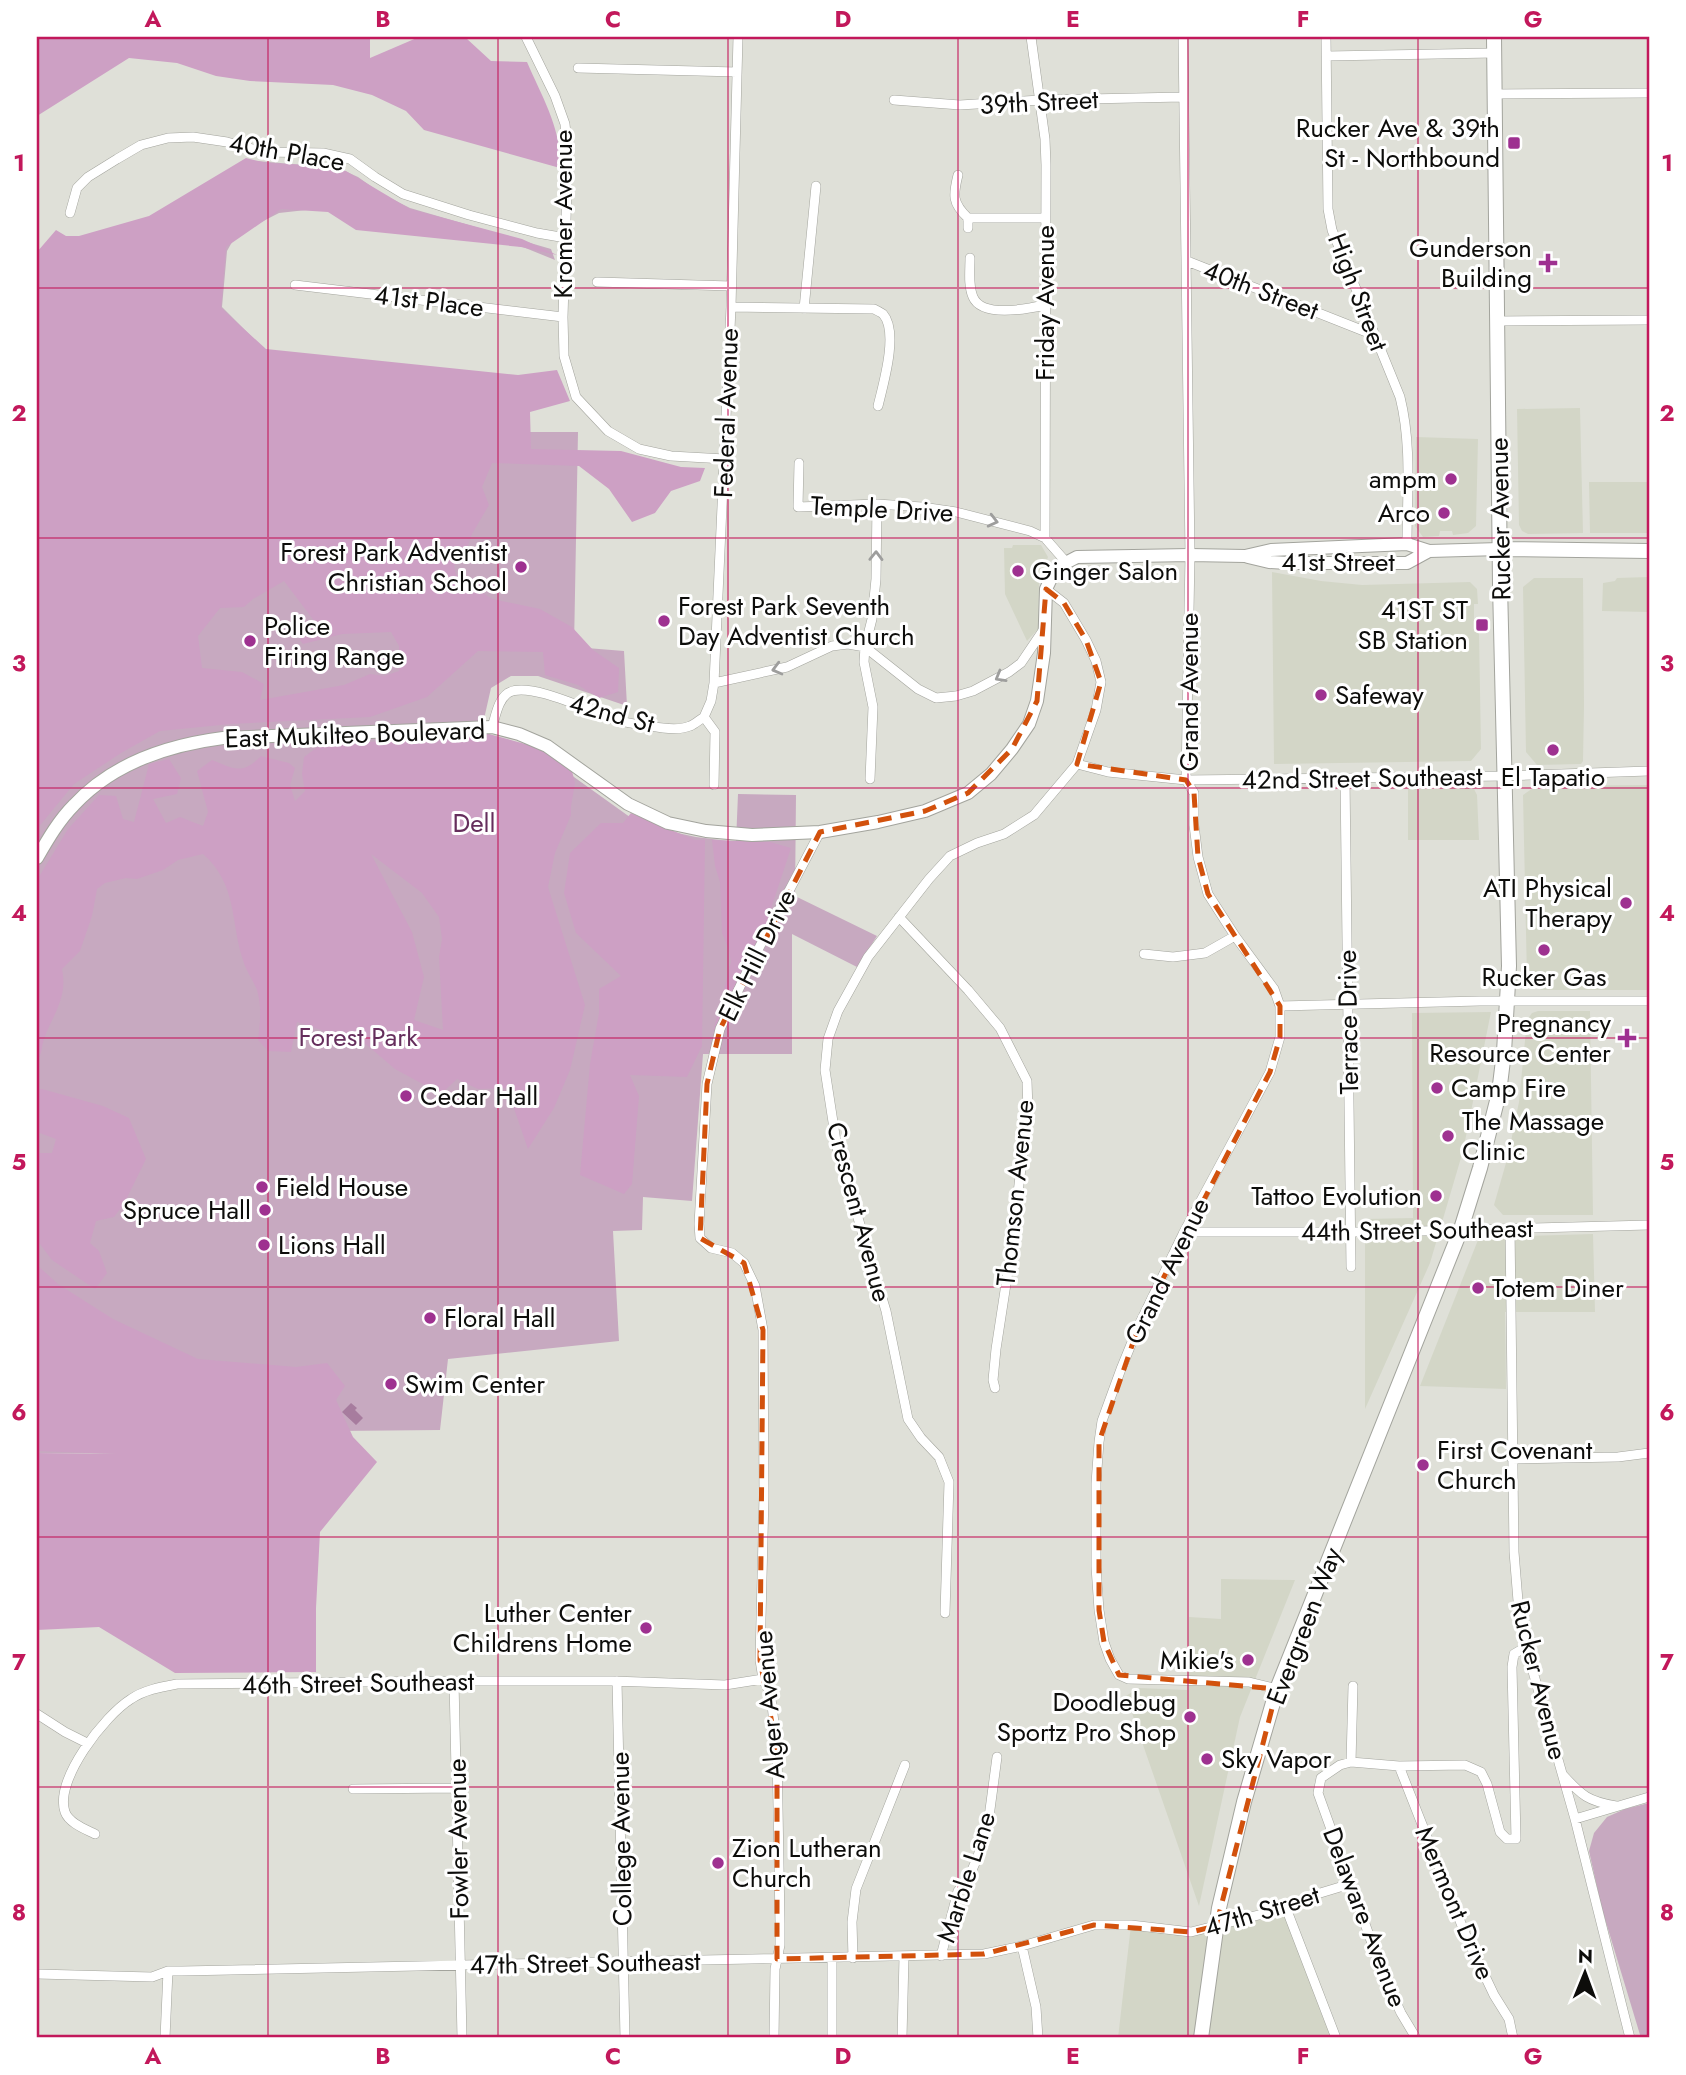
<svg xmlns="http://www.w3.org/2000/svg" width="1686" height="2075" viewBox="0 0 1686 2075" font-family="Jost,sans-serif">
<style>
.built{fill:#d3d6c7}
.green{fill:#c7a9c0}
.forest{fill:#cda0c4;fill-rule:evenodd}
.water{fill:#a77c9e}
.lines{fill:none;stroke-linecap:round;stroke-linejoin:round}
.street-casing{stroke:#a3a49d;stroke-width:10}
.secondary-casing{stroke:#a3a49d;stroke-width:14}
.primary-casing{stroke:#a3a49d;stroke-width:16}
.street{stroke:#fff;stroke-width:9}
.secondary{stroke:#fff;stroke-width:12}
.primary{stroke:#fff;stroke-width:14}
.oneway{stroke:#9e9e9d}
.marked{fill:none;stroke:#d2510c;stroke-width:5;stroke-dasharray:14 9;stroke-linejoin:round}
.grid{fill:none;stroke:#c2185b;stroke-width:2;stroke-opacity:0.55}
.poi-dot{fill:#9e3190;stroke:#fff;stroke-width:2.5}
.labels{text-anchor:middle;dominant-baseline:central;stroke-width:6;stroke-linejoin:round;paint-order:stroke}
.street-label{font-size:26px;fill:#0d0d0b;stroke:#fff}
.poi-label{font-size:26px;fill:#0d0d0b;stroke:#fff;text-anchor:start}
.park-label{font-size:26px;fill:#652e5c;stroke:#fff}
.neatline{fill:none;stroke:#c2185b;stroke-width:2.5}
.grid-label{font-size:23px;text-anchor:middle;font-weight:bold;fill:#c2185b}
</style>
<rect width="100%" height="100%" fill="#dfe0d8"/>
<path class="built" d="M1580 408 1583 533 1528 534 1522 531 1519 525 1517 409Z
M1416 437 1478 439 1476 526 1468 533 1453 535 1452 531H1440L1439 536 1423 537 1415 526Z
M1589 482H1649V533H1590Z
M1013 545H1041L1048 557 1039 582 1038 629 1027 641 1005 594 1004 548H1012Z
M1272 572 1321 581 1362 585 1470 582 1477 589 1478 604H1474V632H1479L1481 749 1471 761 1274 764Z
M1649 577V612L1602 611 1603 583 1615 581 1617 578Z
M1534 578H1583L1584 706 1583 761 1581 764 1537 765 1526 752 1523 587Z
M1408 785H1472L1477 795 1479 840H1408Z
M1649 785V990H1541L1527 978 1523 795 1536 786Z
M1538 1011H1590L1593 1215H1503L1494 1205 1508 1156 1519 1102 1527 1020 1532 1013Z
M1491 1012 1463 1151 1430 1263 1365 1409V1219L1413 1218 1412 1013Z
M1593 1234 1595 1312H1505L1506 1389 1420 1386 1478 1240 1526 1236Z
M1221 1579 1295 1580 1240 1717 1199 1906 1126 1696 1138 1688 1187 1690 1189 1617 1221 1619Z
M1286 1908 1341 2038H1118L1131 1925 1191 1932Z"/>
<path class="green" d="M257 161 338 168 358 177 382 194 410 208 551 249 555 260 523 247 315 209 279 213 236 235 227 251 222 307 264 349 489 432H578L574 647 624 651 627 706 538 676H511L491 688 484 719 488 745 560 767 641 825 696 837 736 842 738 794 796 795 795 896 877 936 857 967 792 934V1054H703L692 1201 643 1197 642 1230 613 1231 619 1341 448 1359 440 1430 336 1431 260 1455 37 1453V254L161 213Z
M1649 1803V2038H1641L1602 1909 1589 1851 1594 1833 1607 1817 1625 1809Z"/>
<path class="forest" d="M37 37H370V58L419 37H462L466 38 491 61 527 62C542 97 562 129 560 168L424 130 406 111 372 95 333 85 250 81 216 76 177 63 129 58 37 116Z
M246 158 267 163 326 166 346 171 410 209 522 239 557 255 521 247 356 230 328 212 281 209 226 247 221 308 266 349 518 375 557 370 570 401 530 412 531 449 621 451 681 467 705 468 700 481 671 491 655 513 632 522 609 489 579 466 492 463 482 487 489 505 472 534 465 554 454 566 456 575 492 599 540 609 572 627 593 650 619 668 618 692 599 698 578 685 545 675 543 652 478 651 427 697 370 717 231 724 160 731 121 753 74 784 37 829V252L56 230 66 236H79L149 216ZM284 581 318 626 299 639 303 644 342 634 391 632 399 646V671L384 676 370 674 344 685 260 700 264 684 242 672 202 668 198 636 220 608 244 607 253 599Z
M489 734 547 750 572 771 575 783 571 806V815L555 853 548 887 585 1005 570 1070 554 1108 528 1149 507 1088 478 1089 457 1079 441 1094 395 1069 367 1045 297 1022 291 1052 268 1051 258 1040C260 1023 262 1007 257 990 253 980 246 971 243 960 230 921 238 885 203 854L178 860 163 870 137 879 126 878 105 883 97 889 92 916 80 951 62 969C68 998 53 1014 44 1039 41 1047 43 1053 37 1060V880L68 829 99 795 116 796 123 819 134 822 149 764 169 759 181 778 177 794 153 799 166 823 180 817 203 826 208 812 197 771 212 760C234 769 243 775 261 756L289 763 295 768 290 785 295 801 305 791 302 774 304 757 323 743 348 744 434 736ZM371 854 422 893 439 917 442 939 439 957 443 1030 414 1020 424 977 412 932Z
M631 813 695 840H705L702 1046 687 1077 630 1075 639 1096 632 1184 624 1194 580 1175 590 1064 599 1013V989L621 976 576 933 564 893 570 853 601 823H623Z
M712 840 770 842 791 848 763 933 713 1032 731 962 729 950 722 933 720 882 715 866Z
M42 1089 103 1106 129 1118 146 1159 124 1204 114 1217 96 1221 90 1243 99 1251 107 1273 95 1289 52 1260 37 1240V1153H52L56 1139 37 1132V1090Z
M37 1265 58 1284 113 1319 198 1359 296 1367 327 1363 345 1386 336 1400 353 1437 377 1462 320 1532 316 1608V1672L175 1673 99 1627 37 1630V1453L117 1454 37 1451Z"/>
<path class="water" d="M351 1403 357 1408 355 1410 363 1418 356 1425 342 1412Z"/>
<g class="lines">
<defs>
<path id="street" d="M526 37 555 96 565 124 568 154 563 317 564 356 576 397 608 431 639 449 671 456 725 459
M1031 37 1045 139 1046 165 1045 538
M1183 37 1190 555 1186 780 1194 793V825L1198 857 1208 894 1235 936 1274 989 1280 1006V1037L1270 1072 1184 1232 1139 1325 1121 1369 1102 1421 1099 1442 1096 1483V1567L1099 1610 1104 1642 1110 1659 1119 1675 1128 1679 1249 1682 1277 1689
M1326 37 1328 209 1332 230 1400 397C1412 445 1407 495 1407 544
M1327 56 1494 53
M578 68 737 72
M1495 94 1649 93
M894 100 960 105 1040 100 1183 97
M958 175C953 195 952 203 968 218V228
M70 213 77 188 88 177 117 159 141 145 168 138 193 137 227 142 264 152 323 153 350 159 375 177 403 194 469 215 537 233 566 238
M968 218H1045
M970 258C970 270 968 286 973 297 982 318 1027 309 1045 305
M1187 261 1374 335
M597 282 731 286
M295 285 563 317
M731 307 874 309C876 310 882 313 883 314 899 332 883 385 878 406
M804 309 816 186
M1498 321 1649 320
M799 463 798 507 877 504 922 507 956 512 1030 531 1045 538 1066 562
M714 683 787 667 832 646 848 644 865 647 918 689 936 698 956 696 973 691 1009 672 1021 663 1044 629
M704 717 711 701 714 683 731 307 738 37
M704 717 715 732 714 785
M492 727C496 715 498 700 508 693 529 680 593 713 616 720 631 724 647 726 663 728 671 729 683 729 690 726 695 724 699 720 704 717
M1077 764 1108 772 1186 780 1505 776 1649 771
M1345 778 1351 1267
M870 779 873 707 864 662 865 647 872 619 876 579 877 504
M899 917 968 990 1000 1028 1027 1081 1028 1111 1010 1258 996 1349 993 1380 995 1388
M1144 954 1173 957 1205 953 1235 936
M1280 1006 1480 1001H1649
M1510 1228 1514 1552 1518 1601 1526 1647 1575 1819 1630 2038
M1184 1232H1383L1649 1225
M1512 1459 1618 1457 1649 1453
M945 1613 949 1482 939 1457 921 1438 908 1419 886 1311 837 1148 825 1070 828 1039 838 1011 868 957 929 879 950 856 977 843 1004 834 1034 815 1077 764 1096 710 1101 682 1096 661 1086 640 1064 603 1046 589
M454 1681 462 2038
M617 1681 625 2038
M37 1714 65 1732 87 1743
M1351 1762 1353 1686
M1399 1766 1466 1936 1494 1995 1509 2019 1513 2038
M1563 1775C1582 1796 1588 1801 1616 1806
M353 1789 457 1788
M1575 1819 1649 1797
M95 1834C85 1829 69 1823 65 1812 54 1780 105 1715 131 1699 144 1690 161 1687 177 1684L454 1681H613L725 1685 763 1679
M1286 1908 1336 2038
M1022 1946 1036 2007 1038 2038
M941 1956 958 1891 969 1877 978 1856 989 1817 997 1757
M853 1958 852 1922 856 1889 905 1765
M37 1974 152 1977 168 1971H182L984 1954 1022 1946 1094 1925H1131L1191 1932 1286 1908 1317 1894 1350 1884
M165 2038 168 1971
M774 2038 775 1969 780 1945V1923L777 1750 772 1705 769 1691 763 1679 760 1660 764 1496 763 1330 755 1286 744 1263 732 1253 711 1248 700 1238 699 1224 707 1084 720 1029 751 963 820 832
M832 2038V1958
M902 2038 904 1957
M1416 2038 1401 2013 1383 1974 1318 1793 1321 1778 1340 1765 1351 1762 1399 1766 1465 1765 1481 1772 1487 1784 1500 1832 1507 1839H1516L1512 1667 1514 1654 1526 1647"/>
<path id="secondary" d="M1248 557 1269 562 1288 563H1407L1429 551
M37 858C48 839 59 820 74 805 113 763 168 745 223 738L492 727 519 734 547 746 628 804 668 823 706 831 752 835 820 832 878 822 925 811 968 793 991 774 1012 749 1029 724 1037 701 1044 653 1046 589 1056 568 1077 557 1190 555 1245 556 1271 550 1407 544 1429 551 1500 549"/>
<path id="primary" d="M1500 549 1649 551
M1201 2038 1219 1908 1244 1802 1277 1689 1461 1229 1480 1168 1499 1093 1504 1052 1509 966 1500 585 1494 37"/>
</defs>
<use href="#street" class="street-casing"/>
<use href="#secondary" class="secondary-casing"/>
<use href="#primary" class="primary-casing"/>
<use href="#street" class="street"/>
<use href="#secondary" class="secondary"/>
<use href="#primary" class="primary"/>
</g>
<defs><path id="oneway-chevron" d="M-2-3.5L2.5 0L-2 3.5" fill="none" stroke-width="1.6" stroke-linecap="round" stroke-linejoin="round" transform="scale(1.75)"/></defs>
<g class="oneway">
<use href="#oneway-chevron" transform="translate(993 521) rotate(14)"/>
<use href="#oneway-chevron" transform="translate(876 556) rotate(-89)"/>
<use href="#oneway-chevron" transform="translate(777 669) rotate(165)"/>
<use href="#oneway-chevron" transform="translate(1000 677) rotate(150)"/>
</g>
<path class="marked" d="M1046 589 1064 603 1086 640 1101 682 1077 764 1186 780 1194 793 1198 857 1208 894 1280 1006V1037L1270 1072 1139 1325 1099 1442V1610L1104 1642 1119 1675 1277 1689 1216 1926 1191 1932 1094 1925 984 1954 777 1959V1750L760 1660 763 1330 744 1263 700 1238 707 1084 720 1029 820 832 925 811 968 793 1012 749 1037 701Z"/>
<path class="grid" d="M268 37V2038M498 37V2038M728 37V2038M958 37V2038M1188 37V2038M1418 37V2038M37 288H1649M37 538H1649M37 788H1649M37 1038H1649M37 1287H1649M37 1537H1649M37 1787H1649"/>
<g class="poi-dot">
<rect x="1507" y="136" width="14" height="14" rx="3.5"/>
<path d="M1544.5 252.5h7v7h7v7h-7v7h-7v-7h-7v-7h7z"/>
<circle cx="1451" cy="479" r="7"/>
<circle cx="1444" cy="513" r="7"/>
<circle cx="521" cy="567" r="7"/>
<circle cx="1018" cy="571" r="7"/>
<circle cx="664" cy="621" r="7"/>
<rect x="1475" y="618" width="14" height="14" rx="3.5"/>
<circle cx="250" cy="641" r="7"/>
<circle cx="1321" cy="695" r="7"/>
<circle cx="1553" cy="750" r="7"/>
<circle cx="1626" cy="903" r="7"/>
<circle cx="1544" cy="950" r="7"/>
<path d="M1623.5 1027.5h7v7h7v7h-7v7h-7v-7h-7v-7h7z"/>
<circle cx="1437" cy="1088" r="7"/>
<circle cx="406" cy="1096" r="7"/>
<circle cx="1448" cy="1136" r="7"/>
<circle cx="262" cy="1187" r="7"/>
<circle cx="1436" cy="1196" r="7"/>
<circle cx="265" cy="1210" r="7"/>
<circle cx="264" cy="1245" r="7"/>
<circle cx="1478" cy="1288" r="7"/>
<circle cx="430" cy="1318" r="7"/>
<circle cx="391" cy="1384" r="7"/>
<circle cx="1423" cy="1465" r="7"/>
<circle cx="646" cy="1628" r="7"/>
<circle cx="1248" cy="1660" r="7"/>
<circle cx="1190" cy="1717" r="7"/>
<circle cx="1207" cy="1759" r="7"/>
<circle cx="718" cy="1863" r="7"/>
</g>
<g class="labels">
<g class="street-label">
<text transform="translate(1039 102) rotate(-3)">39th Street</text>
<text transform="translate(287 152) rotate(10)">40th Place</text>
<text transform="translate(563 214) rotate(-90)">Kromer Avenue</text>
<text transform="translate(1261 290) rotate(21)">40th Street</text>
<text transform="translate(1358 292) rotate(69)">High Street</text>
<text transform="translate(429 301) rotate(7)">41st Place</text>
<text transform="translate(1045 303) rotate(-90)">Friday Avenue</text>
<text transform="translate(726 413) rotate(-88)">Federal Avenue</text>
<text transform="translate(882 509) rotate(3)">Temple Drive</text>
<text transform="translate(1500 519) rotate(-91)">Rucker Avenue</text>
<text x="1338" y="562">41st Street</text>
<text transform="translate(1189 692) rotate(-90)">Grand Avenue</text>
<text transform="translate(612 713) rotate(15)">42nd St</text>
<text transform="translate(355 734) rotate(-2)">East Mukilteo Boulevard</text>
<text transform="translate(1362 778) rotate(-1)">42nd Street Southeast</text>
<text transform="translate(757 955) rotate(-64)">Elk Hill Drive</text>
<text transform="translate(1348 1022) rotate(-91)">Terrace Drive</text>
<text transform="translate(1015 1193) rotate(-84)">Thomson Avenue</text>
<text transform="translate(859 1212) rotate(75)">Crescent Avenue</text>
<text transform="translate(1417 1230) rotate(-1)">44th Street Southeast</text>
<text transform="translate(1167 1271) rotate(-64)">Grand Avenue</text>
<text transform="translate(1304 1626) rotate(-69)">Evergreen Way</text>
<text transform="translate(1539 1680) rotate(76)">Rucker Avenue</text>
<text transform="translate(358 1683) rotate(-1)">46th Street Southeast</text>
<text transform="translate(769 1705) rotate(-95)">Alger Avenue</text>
<text transform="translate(458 1839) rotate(-91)">Fowler Avenue</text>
<text transform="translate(621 1839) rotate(-91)">College Avenue</text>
<text transform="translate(966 1877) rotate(-72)">Marble Lane</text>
<text transform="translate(1455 1903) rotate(67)">Mermont Drive</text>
<text transform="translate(1262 1911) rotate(-17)">47th Street</text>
<text transform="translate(1365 1917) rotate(69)">Delaware Avenue</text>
<text transform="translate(585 1963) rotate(-1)">47th Street Southeast</text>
</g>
<g class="poi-label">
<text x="1500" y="128" text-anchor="end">Rucker Ave &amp; 39th<tspan x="1500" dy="30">St - Northbound</tspan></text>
<text x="1532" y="248" text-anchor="end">Gunderson<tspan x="1532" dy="30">Building</tspan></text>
<text x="1437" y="479" text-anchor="end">ampm</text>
<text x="1430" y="513" text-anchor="end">Arco</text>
<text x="507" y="552" text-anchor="end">Forest Park Adventist<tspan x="507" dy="30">Christian School</tspan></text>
<text x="1032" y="571">Ginger Salon</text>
<text x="678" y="606">Forest Park Seventh<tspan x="678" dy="30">Day Adventist Church</tspan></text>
<text x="1468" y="610" text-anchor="end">41ST ST<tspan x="1468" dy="30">SB Station</tspan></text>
<text x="264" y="626">Police<tspan x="264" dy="30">Firing Range</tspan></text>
<text x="1335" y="695">Safeway</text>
<text x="1553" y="777" text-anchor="middle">El Tapatio</text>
<text x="1612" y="888" text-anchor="end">ATI Physical<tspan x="1612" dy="30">Therapy</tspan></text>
<text x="1544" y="977" text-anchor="middle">Rucker Gas</text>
<text x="1611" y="1023" text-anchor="end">Pregnancy<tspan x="1611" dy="30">Resource Center</tspan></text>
<text x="1451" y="1088">Camp Fire</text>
<text x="420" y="1096">Cedar Hall</text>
<text x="1462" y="1121">The Massage<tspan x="1462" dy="30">Clinic</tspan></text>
<text x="276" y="1187">Field House</text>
<text x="1422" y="1196" text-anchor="end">Tattoo Evolution</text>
<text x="251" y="1210" text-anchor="end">Spruce Hall</text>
<text x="278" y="1245">Lions Hall</text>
<text x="1492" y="1288">Totem Diner</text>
<text x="444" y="1318">Floral Hall</text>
<text x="405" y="1384">Swim Center</text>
<text x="1437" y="1450">First Covenant<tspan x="1437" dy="30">Church</tspan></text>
<text x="632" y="1613" text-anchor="end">Luther Center<tspan x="632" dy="30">Childrens Home</tspan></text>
<text x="1234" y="1660" text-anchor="end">Mikie's</text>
<text x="1176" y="1702" text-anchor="end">Doodlebug<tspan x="1176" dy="30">Sportz Pro Shop</tspan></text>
<text x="1221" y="1759">Sky Vapor</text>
<text x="732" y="1848">Zion Lutheran<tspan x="732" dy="30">Church</tspan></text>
</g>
<g class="park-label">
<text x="474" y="823">Dell</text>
<text x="358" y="1037">Forest Park</text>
</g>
</g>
<rect width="1686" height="2075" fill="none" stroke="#ffffff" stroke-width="77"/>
<g transform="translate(1585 1973) rotate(1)" stroke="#ffffff" stroke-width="5" paint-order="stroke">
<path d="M0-5L12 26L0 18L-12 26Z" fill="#0d0d0b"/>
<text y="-10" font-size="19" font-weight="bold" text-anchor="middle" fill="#0d0d0b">N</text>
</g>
<rect x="38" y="38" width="1610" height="1998" class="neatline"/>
<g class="grid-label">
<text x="153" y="27">A</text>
<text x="383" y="27">B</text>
<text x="613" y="27">C</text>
<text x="843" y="27">D</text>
<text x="1073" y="27">E</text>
<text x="1303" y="27">F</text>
<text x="1533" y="27">G</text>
<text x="19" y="171">1</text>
<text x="1667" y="171">1</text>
<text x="19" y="421">2</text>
<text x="1667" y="421">2</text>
<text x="19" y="671">3</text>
<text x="1667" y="671">3</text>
<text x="19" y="921">4</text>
<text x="1667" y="921">4</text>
<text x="19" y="1170">5</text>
<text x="1667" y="1170">5</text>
<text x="19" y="1420">6</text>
<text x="1667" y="1420">6</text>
<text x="19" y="1670">7</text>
<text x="1667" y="1670">7</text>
<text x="19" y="1920">8</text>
<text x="1667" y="1920">8</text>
<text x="153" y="2064">A</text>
<text x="383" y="2064">B</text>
<text x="613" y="2064">C</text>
<text x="843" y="2064">D</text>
<text x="1073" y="2064">E</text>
<text x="1303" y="2064">F</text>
<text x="1533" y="2064">G</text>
</g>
</svg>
